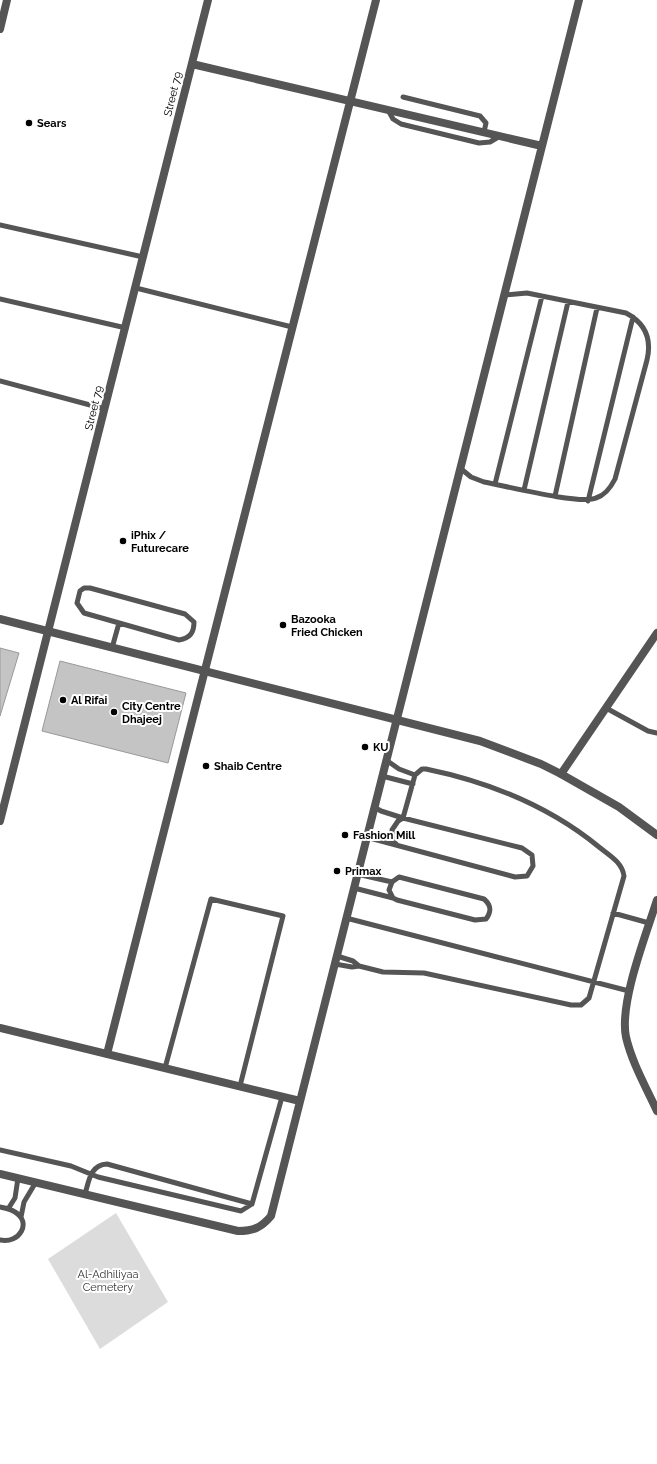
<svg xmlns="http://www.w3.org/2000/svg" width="657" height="1464" viewBox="0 0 657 1464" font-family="Raleway,sans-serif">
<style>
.green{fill:#dcdcdc}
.building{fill:#c4c4c4;stroke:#999}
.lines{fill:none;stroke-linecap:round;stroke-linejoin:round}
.service{stroke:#555;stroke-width:5}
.minor{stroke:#555;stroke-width:8}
.tertiary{stroke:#555;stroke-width:8}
.poi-dot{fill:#000;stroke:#fff;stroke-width:1.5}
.labels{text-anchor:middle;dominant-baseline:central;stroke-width:4;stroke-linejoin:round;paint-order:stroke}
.street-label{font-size:11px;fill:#000;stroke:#fff}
.poi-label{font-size:11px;font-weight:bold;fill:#000;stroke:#fff;text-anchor:start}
.park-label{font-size:11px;fill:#333;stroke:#fff}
</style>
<rect width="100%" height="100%" fill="#fff"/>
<path class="green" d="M116 1213 168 1302 100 1349 48 1259Z"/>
<path class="building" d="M0 648 19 653 0 716Z
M60 661 186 693 168 763 42 731Z"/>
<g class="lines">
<path class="service" d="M403 97 480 116 486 123 484 132
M388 110 393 119 401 124 479 143 490 142 500 136
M0 225 143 257
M136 288 292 327
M0 299 126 328
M0 381 105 409
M460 468 471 477 484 482C506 486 580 505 596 498 606 495 611 487 615 479L647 360C652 339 645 323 626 313L527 293 504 295
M495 484 542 296
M524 490 568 302
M555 496 597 308
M588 501 633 317
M84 588H90L185 614 194 622C194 633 190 638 179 640L84 613 77 603 80 591Z
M112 648 119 623
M606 708 648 731 657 733
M386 760 399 769 415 775
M382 776 413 784
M366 837 515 877 527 876 533 866 532 855 522 848 403 818 381 811 374 807
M357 874 392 882
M399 877 484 899C491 905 492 911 486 919L475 920 397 900 393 898 389 890 392 882Z
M354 888 393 898
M613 913 649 923
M346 918 629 991
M337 956 353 961 359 966
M335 964 352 967 359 966 383 972 424 973 571 1005H581L589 998 624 876C622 862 609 855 599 847 549 806 489 782 426 769H422L415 775 403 818 398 821 392 830 393 841 397 845
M165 1068 211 899 283 916 240 1086
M0 1150 71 1166 98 1177 241 1211 252 1204 282 1097
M85 1194C89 1181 90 1165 107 1164L252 1204
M0 1207C5 1208 11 1209 15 1212 32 1222 20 1244 0 1240
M8 1209 15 1198 18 1178
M21 1217 24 1202 36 1182"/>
<path class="minor" d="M0 29 7 0
M192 64 542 146
M561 774 619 807 657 835
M0 821 208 0
M657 900C646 935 619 1003 626 1037 632 1063 646 1087 657 1111
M0 1028 300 1101
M107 1054 376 0
M0 1174 238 1231C253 1231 261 1228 271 1216L579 0"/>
<path class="tertiary" d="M0 619 480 741 541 764 561 774 657 633"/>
</g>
<g class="poi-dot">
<circle cx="29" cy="123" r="4"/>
<circle cx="123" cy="541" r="4"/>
<circle cx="283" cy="625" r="4"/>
<circle cx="63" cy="700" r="4"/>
<circle cx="114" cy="712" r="4"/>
<circle cx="365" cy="747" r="4"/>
<circle cx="206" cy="766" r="4"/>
<circle cx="345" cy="835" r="4"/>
<circle cx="337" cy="871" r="4"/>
</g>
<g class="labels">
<g class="street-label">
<text transform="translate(173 94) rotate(-76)">Street 79</text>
<text transform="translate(94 408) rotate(-76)">Street 79</text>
</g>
<g class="poi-label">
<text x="37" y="123">Sears</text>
<text x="131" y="535">iPhix /<tspan x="131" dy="13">Futurecare</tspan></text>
<text x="291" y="619">Bazooka<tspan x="291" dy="13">Fried Chicken</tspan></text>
<text x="71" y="700">Al Rifai</text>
<text x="122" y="706">City Centre<tspan x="122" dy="13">Dhajeej</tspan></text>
<text x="373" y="747">KU</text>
<text x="214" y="766">Shaib Centre</text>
<text x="353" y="835">Fashion Mill</text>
<text x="345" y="871">Primax</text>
</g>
<g class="park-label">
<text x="108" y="1274">Al-Adhiliyaa<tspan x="108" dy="13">Cemetery</tspan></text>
</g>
</g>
</svg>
